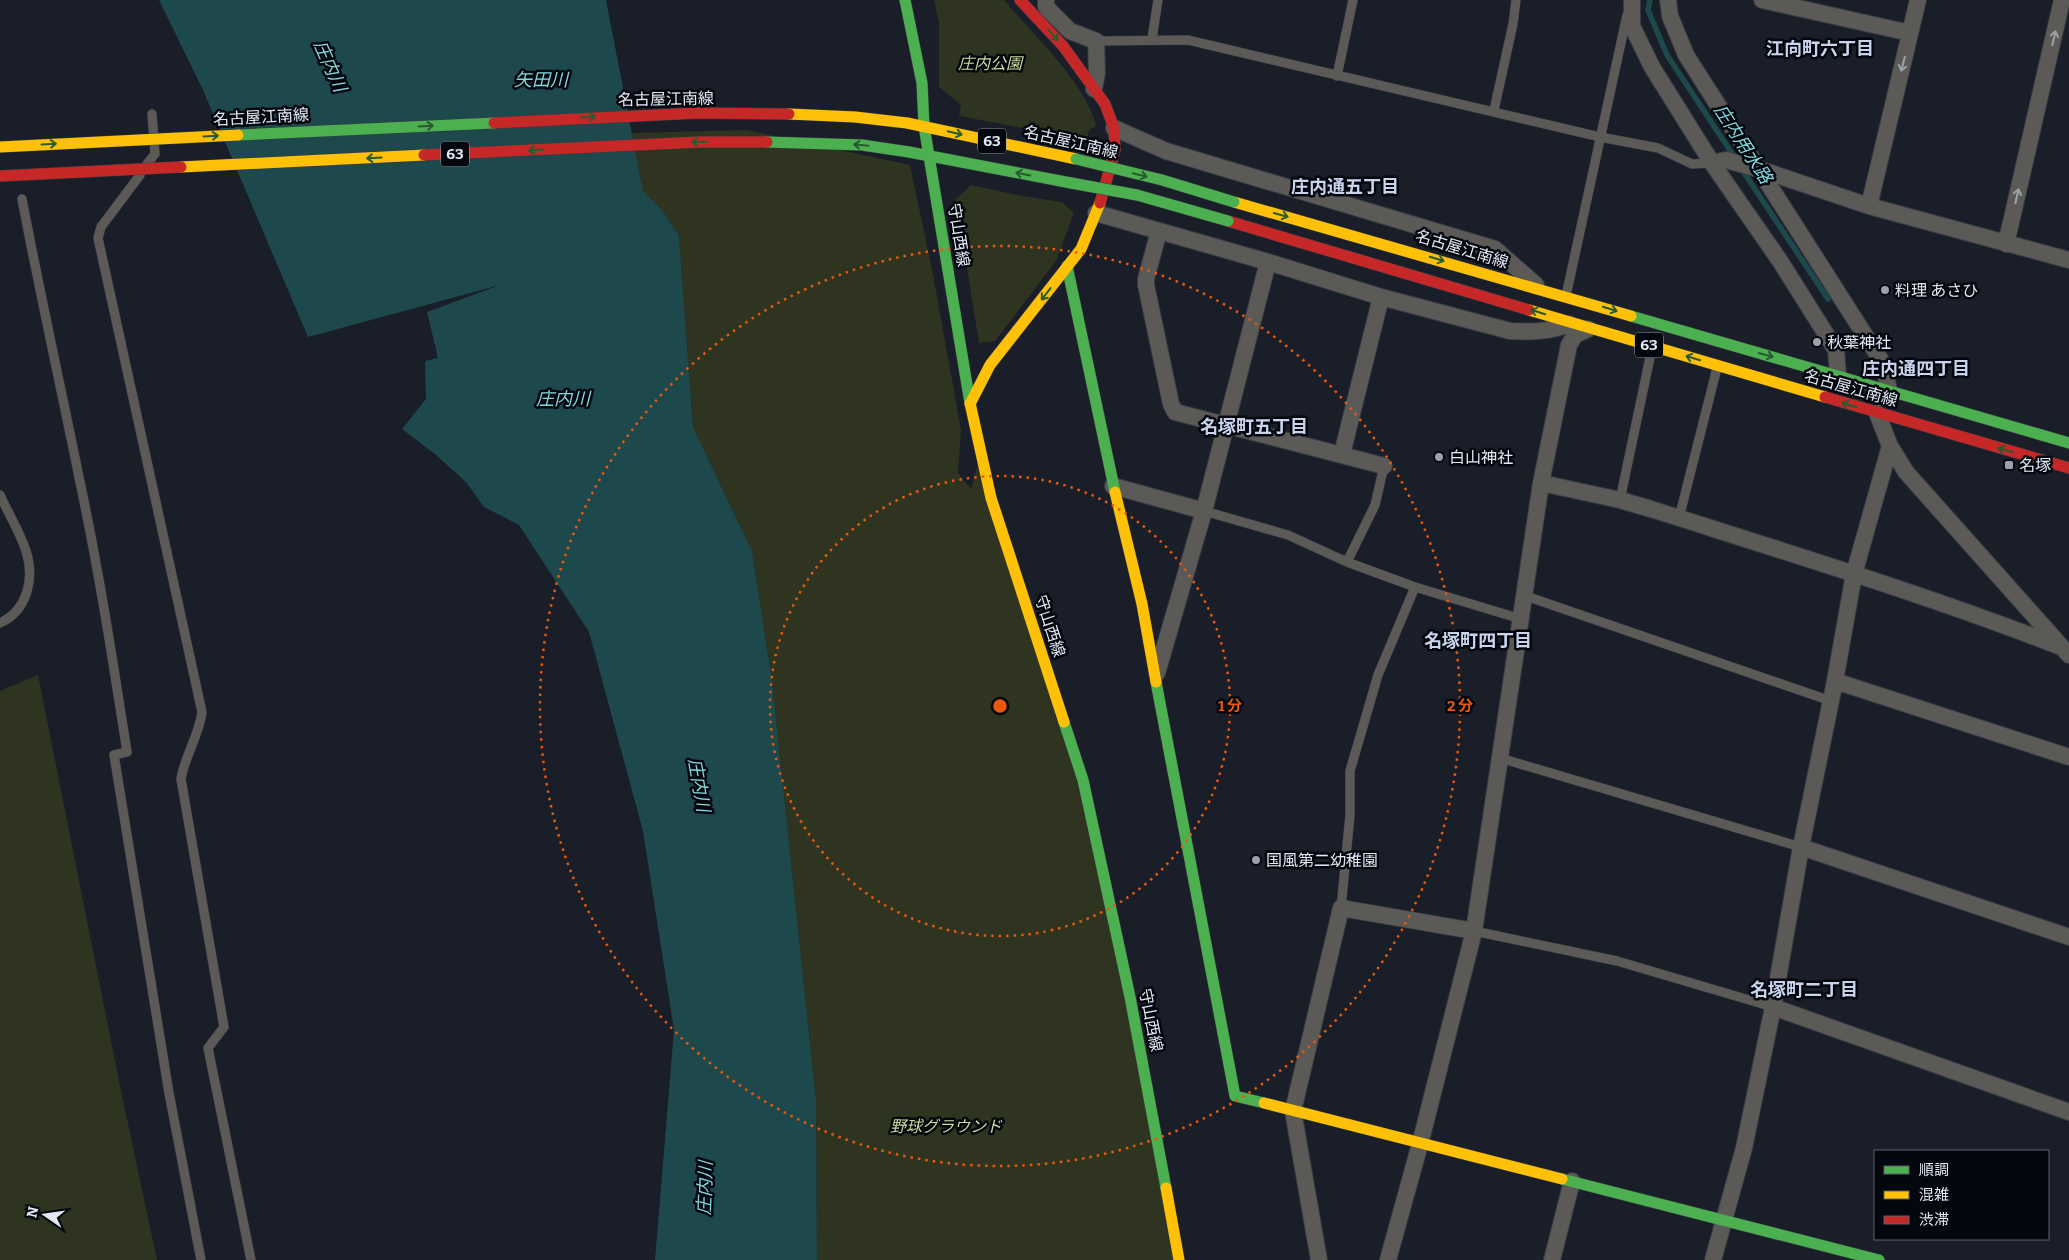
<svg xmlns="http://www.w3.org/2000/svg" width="2069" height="1260" viewBox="0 0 2069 1260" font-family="Bitter,'Noto Sans JP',serif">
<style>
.green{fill:#2f3421}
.water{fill:#1e494c}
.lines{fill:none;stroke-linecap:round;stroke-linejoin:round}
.stream{stroke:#1e494c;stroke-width:5.5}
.lane-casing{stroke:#373b43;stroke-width:10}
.street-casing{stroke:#373b43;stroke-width:18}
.fast-casing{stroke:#373b43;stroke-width:12}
.slow-casing{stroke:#373b43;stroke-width:12}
.jam-casing{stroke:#373b43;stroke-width:12}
.lane{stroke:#5b5a57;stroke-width:9}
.street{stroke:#5b5a57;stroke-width:16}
.fast{stroke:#4caf50;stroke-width:11}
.slow{stroke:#ffc107;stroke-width:11}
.jam{stroke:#c62828;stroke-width:11}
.fast-bridge-casing{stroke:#373b43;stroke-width:12;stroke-linecap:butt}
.slow-bridge-casing{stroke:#373b43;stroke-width:12;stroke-linecap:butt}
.jam-bridge-casing{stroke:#373b43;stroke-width:12;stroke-linecap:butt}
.fast-bridge{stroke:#4caf50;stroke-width:11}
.slow-bridge{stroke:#ffc107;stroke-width:11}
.jam-bridge{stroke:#c62828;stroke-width:11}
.oneway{stroke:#285b2f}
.oneway2{stroke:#9ea2a6}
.ring{fill:none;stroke:#e8590c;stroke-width:2.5;stroke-dasharray:2.5 5}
.poi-dot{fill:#9ca2ad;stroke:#04070e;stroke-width:2}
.labels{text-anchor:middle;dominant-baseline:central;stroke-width:5;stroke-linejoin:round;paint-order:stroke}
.shield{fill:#04070e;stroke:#9fa5b0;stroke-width:1}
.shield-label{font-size:15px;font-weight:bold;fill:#e2e9f5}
.park-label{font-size:16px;font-style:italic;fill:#cfd99c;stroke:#04070e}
.street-label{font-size:16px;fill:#e2e9f5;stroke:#04070e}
.poi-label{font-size:16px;fill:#e2e9f5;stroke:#04070e;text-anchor:start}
.neighbourhood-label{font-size:18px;font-weight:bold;fill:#c7d4ec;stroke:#04070e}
.water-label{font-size:18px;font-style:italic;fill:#84d6dc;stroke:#04070e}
.centre{fill:#e8590c;stroke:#04070e;stroke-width:2.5}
.ring-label{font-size:15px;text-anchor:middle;font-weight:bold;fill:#e8590c;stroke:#04070e;stroke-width:5;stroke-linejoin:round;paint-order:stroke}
</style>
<rect width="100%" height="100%" fill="#191e28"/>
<path class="green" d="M934 0H1004C1032 33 1087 85 1096 126L1089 130 1087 140 959 116 961 105 939 87V23Z
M747 130 910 165 932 269 961 430 958 473 971 489 981 451 1083 780 1178 1260H817L816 1100 772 681 752 551 693 427 679 236 663 211 643 191 632 133Z
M971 185 1022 196 1062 202 1074 213 1056 261 995 341 979 343 956 199Z
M38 675 120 1086 157 1260H0V691Z"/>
<path class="water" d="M159 0H606L643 191 663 211 679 236 693 427 752 551 772 681 816 1100 817 1260H655L674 1030 643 831 589 632 519 525 484 507 466 482 436 455 402 429 426 399 425 361 438 358 427 312 500 285 308 337 203 90Z"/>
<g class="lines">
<path class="stream" d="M1650 0 1648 10 1667 55 1735 158
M1741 168 1828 299"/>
<defs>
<path id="lane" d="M1152 39 1158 0
M1096 41 1188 40 1600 137 1658 148 1692 164 1712 163
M1337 76 1353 0
M1494 110 1513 24 1516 0
M147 164 155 154 152 114
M140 175 101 227 98 238 202 712C199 736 185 755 181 779L224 1027 208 1048 251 1260
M22 199C40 294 61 388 80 482 99 571 113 662 127 752L114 755 169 1093 201 1260
M1566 296 1627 15
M0 495C8 513 20 532 26 551 35 579 27 611 0 623
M1620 500 1652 348
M1204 511 1288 535 1347 562 1415 587 1521 619
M1679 518 1717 368
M1347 562 1375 505 1384 466
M1523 595 1831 701
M1500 758 1801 847
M1341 908 1350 815V771L1378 675 1415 587
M1474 931 1617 961 1773 1007"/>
<path id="street" d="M1046 0V7L1070 31 1096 41 1097 73 1094 89
M1632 0V26L1652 67 1712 163 1780 261 1836 350 1838 375
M1668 0 1670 16 1686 55 1884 365 1889 391
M1762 0 1910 33
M1114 128 1166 151 1495 249 1536 285
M1712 163 1726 160 1759 169 1869 206 2069 260
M1869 206 1918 0
M1096 213 1268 262
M1159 231 1146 279V285L1171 404 1175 412 1384 466
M2006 244 2062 0
M1877 413 1890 446 1906 472 2069 655
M1342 454 1381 297
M1541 483 1620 500 1651 509C1789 553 1927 595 2061 647
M1113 486 1204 511
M1157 673 1204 511 1268 262 1381 297 1510 331C1530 332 1550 332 1569 324
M1835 681 2069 757
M1801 847 2069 937
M1773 1007 2069 1112
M1319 1260 1293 1111 1341 908 1474 931
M1388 1260 1420 1144 1474 931 1541 483 1569 345 1575 335 1588 329
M1552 1260 1572 1181
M1713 1260 1744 1148 1773 1007 1801 847 1835 681 1854 574 1890 446"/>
<path id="fast" d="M905 0 922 83 924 126 970 403
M909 152 1071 183
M1067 266 1115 492
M1631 316 2069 443
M1156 682 1235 1096 1264 1103
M1064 722 1083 780 1130 997 1166 1188
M1562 1179 1879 1260"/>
<path id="slow" d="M907 123 1076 159
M1234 202 1631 316
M1529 310 1825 397
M970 403 991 498 1064 722
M970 404 990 365 1081 249 1100 203
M1115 492 1142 604 1156 682
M1264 1103 1562 1179
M1166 1188 1179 1260"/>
<path id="jam" d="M1020 0 1063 46 1105 104 1114 128 1115 150 1100 203
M1228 221 1529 310
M1825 397 2069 468"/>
</defs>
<use href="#lane" class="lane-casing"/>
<use href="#street" class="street-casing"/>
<use href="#fast" class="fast-casing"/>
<use href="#slow" class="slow-casing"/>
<use href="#jam" class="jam-casing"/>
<use href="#lane" class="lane"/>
<use href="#street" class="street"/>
<use href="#fast" class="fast"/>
<use href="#slow" class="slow"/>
<use href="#jam" class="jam"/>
<defs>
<path id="fast-bridge" d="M238 135 494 123
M767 142 862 145 909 152
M1076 159 1162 180 1234 202
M1071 183 1137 195 1228 221"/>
<path id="slow-bridge" d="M789 114 855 117 907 123
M0 147 238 135
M181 167 424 155"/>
<path id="jam-bridge" d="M494 123 698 113 789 114
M424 155 700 142H767
M0 176 181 167"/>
</defs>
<use href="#fast-bridge" class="fast-bridge-casing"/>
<use href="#slow-bridge" class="slow-bridge-casing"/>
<use href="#jam-bridge" class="jam-bridge-casing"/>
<use href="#fast-bridge" class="fast-bridge"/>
<use href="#slow-bridge" class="slow-bridge"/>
<use href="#jam-bridge" class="jam-bridge"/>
</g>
<defs><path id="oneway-shaft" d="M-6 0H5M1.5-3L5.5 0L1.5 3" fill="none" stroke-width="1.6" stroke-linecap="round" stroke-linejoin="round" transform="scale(1.25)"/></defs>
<g class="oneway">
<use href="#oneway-shaft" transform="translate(1053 35) rotate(48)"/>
<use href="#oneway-shaft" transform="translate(588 117) rotate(-3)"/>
<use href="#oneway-shaft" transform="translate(426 126) rotate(-3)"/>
<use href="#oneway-shaft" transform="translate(955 133) rotate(13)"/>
<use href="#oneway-shaft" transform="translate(211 136) rotate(-3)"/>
<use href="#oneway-shaft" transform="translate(699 142) rotate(179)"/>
<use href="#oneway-shaft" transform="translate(49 144) rotate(-3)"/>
<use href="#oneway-shaft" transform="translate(861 145) rotate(-175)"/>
<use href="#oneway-shaft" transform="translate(536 150) rotate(177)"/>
<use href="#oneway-shaft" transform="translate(374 158) rotate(177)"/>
<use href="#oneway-shaft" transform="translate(1023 174) rotate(-169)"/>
<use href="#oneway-shaft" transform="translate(1140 175) rotate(14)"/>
<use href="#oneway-shaft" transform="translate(1281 215) rotate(16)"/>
<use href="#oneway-shaft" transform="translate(1437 259) rotate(17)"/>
<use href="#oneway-shaft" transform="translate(1046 294) rotate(128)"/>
<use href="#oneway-shaft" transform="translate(1610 309) rotate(17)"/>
<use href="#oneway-shaft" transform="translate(1538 312) rotate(-162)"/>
<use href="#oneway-shaft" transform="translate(1766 355) rotate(16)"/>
<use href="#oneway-shaft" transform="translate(1693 358) rotate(-163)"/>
<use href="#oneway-shaft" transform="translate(1849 405) rotate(-164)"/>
<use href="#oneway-shaft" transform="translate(2005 450) rotate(-164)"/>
</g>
<g class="oneway2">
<use href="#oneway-shaft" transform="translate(2054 38) rotate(-77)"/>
<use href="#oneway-shaft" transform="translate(1903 64) rotate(104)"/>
<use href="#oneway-shaft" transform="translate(2017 196) rotate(-77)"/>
</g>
<g class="ring">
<circle cx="1000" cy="706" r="230"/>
<circle cx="1000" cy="706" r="460"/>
</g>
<g class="poi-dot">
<circle cx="1885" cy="290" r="5"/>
<circle cx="1817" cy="342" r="5"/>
<circle cx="1439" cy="457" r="5"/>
<rect x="2004" y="460" width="10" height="10" rx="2.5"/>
<circle cx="1256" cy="860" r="5"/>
</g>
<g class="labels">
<g class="shield">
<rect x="978" y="128.5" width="28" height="25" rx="4"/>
<rect x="441" y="141.5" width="28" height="25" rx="4"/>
<rect x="1635" y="332.5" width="28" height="25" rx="4"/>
</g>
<g class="shield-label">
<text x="992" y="141">63</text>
<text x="455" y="154">63</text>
<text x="1649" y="345">63</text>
</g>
<g class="park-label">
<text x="990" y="63">庄内公園</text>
<text x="946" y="1126">野球グラウンド</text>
</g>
<g class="street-label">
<text transform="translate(666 99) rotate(-1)">名古屋江南線</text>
<text transform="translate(261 117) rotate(-3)">名古屋江南線</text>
<text transform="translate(1071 142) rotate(13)">名古屋江南線</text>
<text transform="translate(959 235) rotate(81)">守山西線</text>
<text transform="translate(1462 249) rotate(17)">名古屋江南線</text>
<text transform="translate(1851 388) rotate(16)">名古屋江南線</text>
<text transform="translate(1050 626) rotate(72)">守山西線</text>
<text transform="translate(1151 1020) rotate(79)">守山西線</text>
</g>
<g class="poi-label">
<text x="1895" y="290">料理 あさひ</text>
<text x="1827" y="342">秋葉神社</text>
<text x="1449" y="457">白山神社</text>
<text x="2019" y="465">名塚</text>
<text x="1266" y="860">国風第二幼稚園</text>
</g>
<g class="neighbourhood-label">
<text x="1820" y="49">江向町六丁目</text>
<text x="1345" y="187">庄内通五丁目</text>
<text x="1916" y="369">庄内通四丁目</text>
<text x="1254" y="427">名塚町五丁目</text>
<text x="1478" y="641">名塚町四丁目</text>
<text x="1804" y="990">名塚町二丁目</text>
</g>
<g class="water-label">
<text transform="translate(330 66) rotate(66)">庄内川</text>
<text x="541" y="80">矢田川</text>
<text transform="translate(1743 144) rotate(57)">庄内用水路</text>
<text x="563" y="399">庄内川</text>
<text transform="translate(699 785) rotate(80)">庄内川</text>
<text transform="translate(705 1188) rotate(-88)">庄内川</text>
</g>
</g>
<circle cx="1000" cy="706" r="8" class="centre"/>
<g class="ring-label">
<text x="1230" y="711">1 分</text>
<text x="1460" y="711">2 分</text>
</g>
<rect x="1874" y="1150" width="175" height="90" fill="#04070e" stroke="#5d616a"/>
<rect x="1884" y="1166" width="25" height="8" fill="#4caf50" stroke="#5d616a"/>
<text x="1919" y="1175" font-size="15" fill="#e2e9f5">順調</text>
<rect x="1884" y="1191" width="25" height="8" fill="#ffc107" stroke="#5d616a"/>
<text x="1919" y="1200" font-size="15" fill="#e2e9f5">混雑</text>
<rect x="1884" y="1216" width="25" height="8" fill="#c62828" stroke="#5d616a"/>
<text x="1919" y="1225" font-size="15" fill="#e2e9f5">渋滞</text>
<g transform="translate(45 1215) rotate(283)" stroke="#04070e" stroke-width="4" paint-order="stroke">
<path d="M0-4L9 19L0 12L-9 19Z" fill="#e2e9f5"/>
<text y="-8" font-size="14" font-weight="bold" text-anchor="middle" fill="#e2e9f5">N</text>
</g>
</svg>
